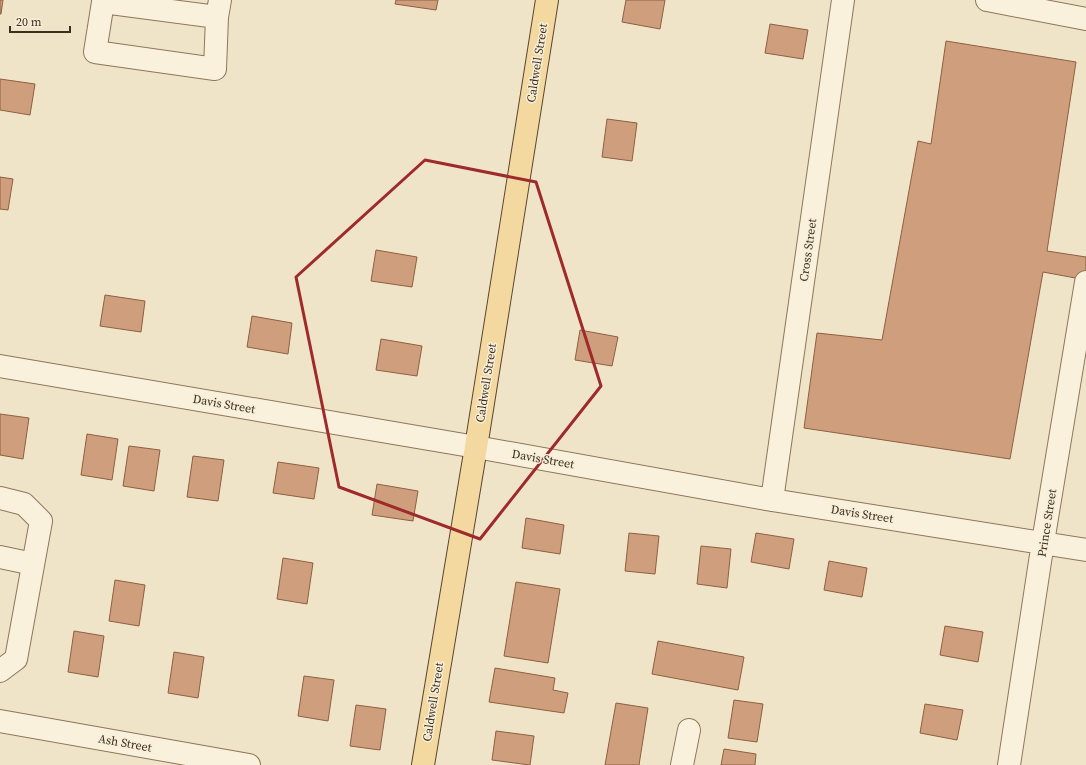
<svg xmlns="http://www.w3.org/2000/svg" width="1086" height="765" viewBox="0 0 1086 765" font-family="'Source Serif 4',serif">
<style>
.building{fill:#cf9f7d;stroke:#8d5f41}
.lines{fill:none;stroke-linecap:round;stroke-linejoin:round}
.minor-casing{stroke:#8d765c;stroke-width:24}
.major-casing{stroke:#5b4430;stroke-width:24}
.minor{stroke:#faf1dc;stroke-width:22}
.major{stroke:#f3d9a0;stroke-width:22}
.marked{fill:none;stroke:#9e2a2b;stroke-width:3;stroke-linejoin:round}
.labels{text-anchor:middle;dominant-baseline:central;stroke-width:3;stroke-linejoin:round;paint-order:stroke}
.street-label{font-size:12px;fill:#3d2e20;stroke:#f7eed8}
</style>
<rect width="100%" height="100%" fill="#f0e4c8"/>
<path class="building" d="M0 0H3L1 14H0Z
M396 0H438L436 10 395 4Z
M626 0H665L660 29 622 22Z
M770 24 808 30 803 59 765 53Z
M946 41 1076 62 1047 251 1086 257V280L1043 272 1010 459 804 428 817 333 882 340 918 141 931 144Z
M0 79 35 84 30 115 0 110Z
M607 119 637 123 632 161 602 157Z
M0 177 13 179 8 210 0 209Z
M376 250 417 257 412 287 371 281Z
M105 295 145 301 141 332 100 326Z
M252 316 292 323 288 354 247 347Z
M580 330 618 337 612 366 575 360Z
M381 339 422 346 417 376 376 370Z
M0 414 29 418 23 459 0 455Z
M87 434 118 439 112 480 81 475Z
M129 446 160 450 154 491 123 486Z
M193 456 224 460 218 501 187 497Z
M278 462 319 468 314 499 273 493Z
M377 484 418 491 413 521 372 515Z
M526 518 564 525 560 554 522 548Z
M629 533 659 536 655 574 625 571Z
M756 533 794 539 789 569 751 562Z
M701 546 731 549 727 588 697 584Z
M283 558 313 563 307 604 277 599Z
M829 561 867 568 862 597 824 590Z
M115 580 145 585 139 626 109 621Z
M516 582 560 589 548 663 504 656Z
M945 626 983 632 978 662 940 655Z
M74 631 104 636 98 677 68 672Z
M658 641 744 657 738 690 652 674Z
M174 652 204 657 198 698 168 693Z
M495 668 555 678 553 690 568 693 564 713 489 702Z
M304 676 334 680 328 721 298 716Z
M734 700 763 704 757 742 728 738Z
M616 703 648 708 639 765H605Z
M925 704 963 710 957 740 920 733Z
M356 705 386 709 380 750 350 746Z
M496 731 534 736 530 765 492 760Z
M724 749 756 754 755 765H721Z"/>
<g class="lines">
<defs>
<path id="minor" d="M987 0 1086 19
M217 17 103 2 95 52 215 69 217 17 220 0
M0 366 476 447 772 500 1086 550
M0 498 24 504 41 521 16 659 0 671
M772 500 843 0
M0 557 33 564
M0 721 249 765
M682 765 689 730
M1009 765 1043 542 1086 282"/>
<path id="major" d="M423 765 476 447 547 0"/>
</defs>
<use href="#minor" class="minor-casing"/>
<use href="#major" class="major-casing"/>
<use href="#minor" class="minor"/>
<use href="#major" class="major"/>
</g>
<path class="marked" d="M425 160 536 182 601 386 480 539 339 487 296 277Z"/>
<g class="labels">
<g class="street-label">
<text transform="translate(537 63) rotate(-81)">Caldwell Street</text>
<text transform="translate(808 250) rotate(-82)">Cross Street</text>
<text transform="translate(486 383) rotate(-81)">Caldwell Street</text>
<text transform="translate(224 404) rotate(10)">Davis Street</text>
<text transform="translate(543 459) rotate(10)">Davis Street</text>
<text transform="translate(862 514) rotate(9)">Davis Street</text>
<text transform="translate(1047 523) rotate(-81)">Prince Street</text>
<text transform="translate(433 702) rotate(-81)">Caldwell Street</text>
<text transform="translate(125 743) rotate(10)">Ash Street</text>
</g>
</g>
<path d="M10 26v6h60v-6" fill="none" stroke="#3d2e20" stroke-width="2"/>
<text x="16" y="26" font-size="12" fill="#3d2e20" stroke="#f7eed8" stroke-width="3" paint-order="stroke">20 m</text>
</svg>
